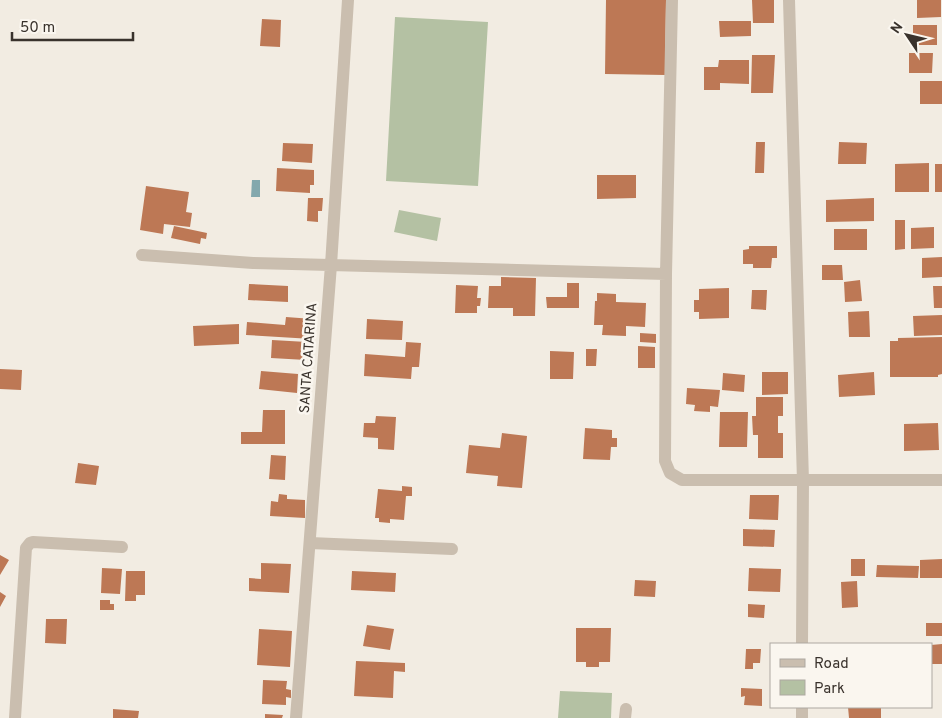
<svg xmlns="http://www.w3.org/2000/svg" width="942" height="718" viewBox="0 0 942 718" font-family="Overpass,sans-serif">
<style>
.green{fill:#b4c1a3}
.water{fill:#83a8ad}
.building{fill:#bd7855}
.lines{fill:none;stroke-linecap:round;stroke-linejoin:round}
.minor{stroke:#cabeaf;stroke-width:12}
.labels{text-anchor:middle;dominant-baseline:central;stroke-width:5;stroke-linejoin:round;paint-order:stroke}
.street-label{font-size:14px;fill:#39322c;stroke:#faf6ef}
</style>
<rect width="100%" height="100%" fill="#f2ece2"/>
<path class="green" d="M395 17 488 22 478 186 386 181Z
M399 210 441 218 437 241 394 232Z
M560 691 612 693 611 718H558Z"/>
<path class="water" d="M252 180H260V197H251Z"/>
<path class="building" d="M606 0H666L665 75 605 74Z
M752 0H774V23H753Z
M917 0H941V17L917 18Z
M262 19 281 20 280 47 260 46Z
M719 21H751V36L720 37Z
M913 25H937V45H913Z
M909 53H933L932 73H909Z
M752 55H775L773 93H751Z
M719 60H749V84L720 83V90H704V67H718Z
M920 81H942V104H920Z
M756 142H765L764 173H755Z
M839 142 867 143 866 164H838Z
M283 143 313 144 312 163 282 161Z
M929 163V192H895V164Z
M935 164H942V192H935Z
M277 168 314 170V185H310V193L276 191Z
M597 175H636V198L597 199Z
M146 186 189 192 186 212 192 213 190 227 164 224 163 234 140 230Z
M308 198H323L322 211H318V222L307 221Z
M874 198V221L826 222V200Z
M895 220H905V249L895 250Z
M174 226 207 233 206 239 201 238 200 244 171 238Z
M934 227V248L911 249V228Z
M834 229H867V250H834Z
M749 246H777V258H772L771 268H753V264H743V250L749 249Z
M942 257V277L922 278V258Z
M822 265H842L843 280H822Z
M501 277 536 278 535 316H513V308H488L489 286H501Z
M860 280 862 301 845 302 844 282Z
M567 283H579V308H547L546 297H567Z
M249 284 288 286V302L248 300Z
M456 285 478 286 477 298H481L480 306H477V313H455Z
M933 286H942V308H934Z
M729 288V318L699 319V312H694V300H699V289Z
M752 290H767L766 310 751 309Z
M597 293 616 294V302L646 303 645 327 626 326V336L602 335 603 325H594L595 301H597Z
M869 311 870 337H849L848 312Z
M942 315V335L914 336 913 316Z
M286 317 313 319 312 339 246 335 247 322 285 325Z
M367 319 403 321 402 340 366 339Z
M239 324V344L194 346 193 326Z
M640 333 656 334V343L640 342Z
M942 337V374L938 375V377H890V341H898V338Z
M272 340 307 342 306 360 271 358Z
M406 342 421 343 419 367H412L411 379 364 376 365 354 405 357Z
M638 346 655 347V368H638Z
M586 349H597L596 366H586Z
M550 351 574 352 573 379H550Z
M0 369 22 370 21 390 0 389Z
M261 371 298 374 297 393 259 389Z
M762 372H788V394L762 395Z
M874 372 875 395 839 397 838 375Z
M723 373 745 375 744 392 722 390Z
M687 388 720 390 718 407 710 406V412L694 411 695 405 686 404Z
M756 397H783V416H778V433H783V458H758V435H753L752 416H756Z
M263 410H285V444H241V432H262Z
M720 412H748L747 447H719Z
M376 416 396 417 394 450 378 449V438L363 437 364 423H375Z
M938 423 939 450 904 451V424Z
M585 428 612 430V438H617V447H611L610 460 583 459Z
M502 433 527 436 522 488 497 486 498 476 466 473 469 445 500 448Z
M271 455 286 456 285 480 269 479Z
M78 463 99 466 96 485 75 483Z
M402 486 412 487V496H406L404 520 390 519V523L379 522V518H375L378 489 402 491Z
M279 494 287 495V499L305 500V518L270 516 271 501 278 502Z
M750 495H779L778 520 749 519Z
M743 529 775 530 774 547 743 546Z
M0 555 9 560 0 575Z
M851 559H865V576H851Z
M942 559V578H920V560Z
M261 563 291 564 289 593 249 591V578L261 579Z
M877 565 919 566 918 578 876 577Z
M102 568 122 569 120 594 101 593Z
M749 568 781 569 780 592 748 591Z
M126 571H145V595H136V601H125Z
M352 571 396 573 395 592 351 590Z
M635 580 656 581 655 597 634 596Z
M857 581 858 607 842 608 841 582Z
M0 592 6 596 0 607Z
M100 600H110V604H114V610H100Z
M748 604 765 605 764 618 748 617Z
M46 619H67L66 644 45 643Z
M926 623H942V636H926Z
M367 625 394 629 390 650 363 646Z
M576 628H611L610 662H599V667H586V662H576Z
M259 629 292 631 290 667 257 665Z
M942 644V664H931V645Z
M746 649H761L760 663H753V669H745Z
M356 661 405 663V672L394 671 393 698 354 696Z
M263 680 287 681 286 689 291 690V698L286 697V705L262 704Z
M741 688 762 689V706L744 705 745 696 741 697Z
M848 707H881V718H849Z
M113 709 139 711 138 718H113Z
M265 714 283 715 282 718H265Z"/>
<g class="lines">
<path class="minor" d="M672 0 666 274 665 461 670 473 682 480H942
M789 0 803 481 802 644
M142 255 253 263 666 274
M310 543 452 549
M15 718 26 548 30 543 33 542 122 547
M296 718 331 265 348 0
M625 718 626 709
M802 718V707"/>
</g>
<g class="labels">
<g class="street-label">
<text transform="translate(309 358) rotate(-86)">SANTA CATARINA</text>
</g>
</g>
<rect x="770" y="643" width="162" height="65" fill="#faf6ef" stroke="#ada8a1"/>
<rect x="780" y="659" width="25" height="8" fill="#cabeaf" stroke="#ada8a1"/>
<text x="814" y="668" font-size="15" fill="#39322c">Road</text>
<rect x="780" y="680" width="25" height="15" fill="#b4c1a3" stroke="#ada8a1"/>
<text x="814" y="693" font-size="15" fill="#39322c">Park</text>
<g transform="translate(907 35) rotate(305)" stroke="#faf6ef" stroke-width="4" paint-order="stroke">
<path d="M0-4L9 19L0 12L-9 19Z" fill="#39322c"/>
<text y="-8" font-size="14" font-weight="bold" text-anchor="middle" fill="#39322c">N</text>
</g>
<path d="M12 32v8h121v-8" fill="none" stroke="#39322c" stroke-width="2.5"/>
<text x="20" y="32" font-size="15" fill="#39322c" stroke="#faf6ef" stroke-width="4" paint-order="stroke">50 m</text>
</svg>
